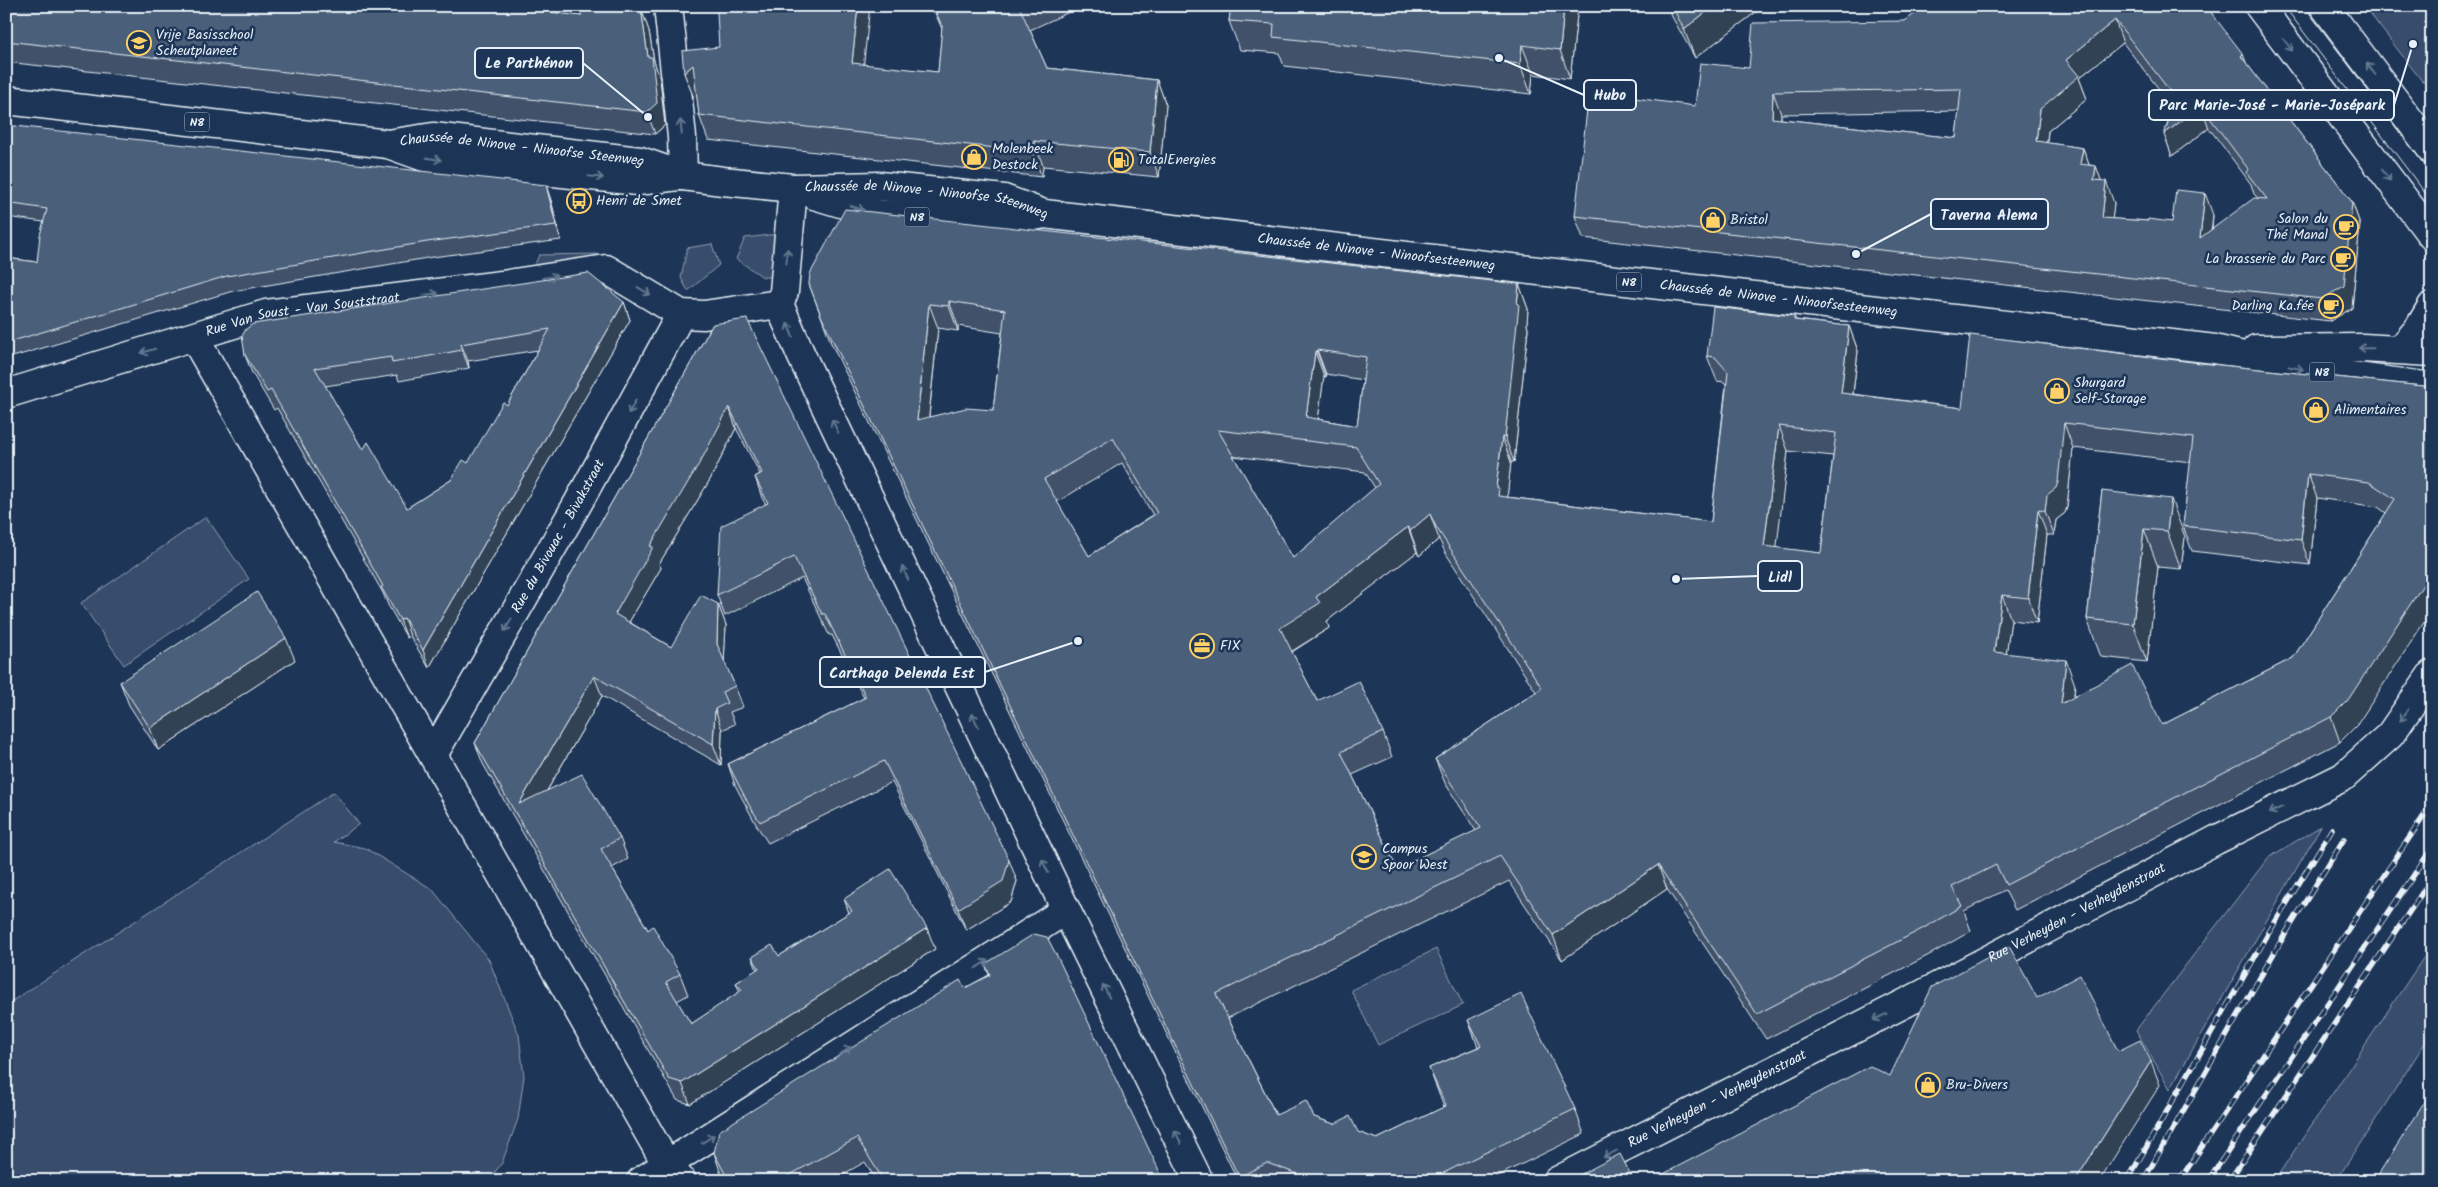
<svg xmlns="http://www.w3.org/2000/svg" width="2438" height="1187" viewBox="0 0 2438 1187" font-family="Kalam,sans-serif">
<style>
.green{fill:#374d6c;stroke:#909fb2}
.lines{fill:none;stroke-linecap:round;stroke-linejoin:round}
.minor-casing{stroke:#e8f1f8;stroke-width:31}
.tertiary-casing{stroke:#e8f1f8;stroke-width:31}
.primary-casing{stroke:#e8f1f8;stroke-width:31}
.minor{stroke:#1d3557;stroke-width:28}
.tertiary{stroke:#1d3557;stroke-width:28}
.primary{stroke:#1d3557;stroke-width:28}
.tram{stroke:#e8f1f8;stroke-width:1}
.rail-casing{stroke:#e8f1f8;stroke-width:5.5}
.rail{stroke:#1d3557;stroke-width:4;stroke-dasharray:11;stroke-linecap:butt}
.wall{fill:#3f5169;stroke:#e8f1f8;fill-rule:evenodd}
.shaded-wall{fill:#334255;stroke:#e8f1f8}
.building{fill:#495e7a;stroke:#e8f1f8;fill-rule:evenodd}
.oneway{stroke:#64778f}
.labels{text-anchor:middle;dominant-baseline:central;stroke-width:5;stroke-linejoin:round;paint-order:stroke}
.shield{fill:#1d3557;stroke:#abb9c8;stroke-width:1}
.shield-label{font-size:12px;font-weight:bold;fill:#e8f1f8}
.poi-label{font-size:14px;fill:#e8f1f8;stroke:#1d3557;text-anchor:start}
.street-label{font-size:14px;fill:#e8f1f8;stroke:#1d3557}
.leader{fill:none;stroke:#e8f1f8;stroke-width:2}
.callout-dot{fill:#e8f1f8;stroke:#1d3557;stroke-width:2}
.callout{fill:#1d3557;stroke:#e8f1f8;stroke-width:2}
.callout-label{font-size:15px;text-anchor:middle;font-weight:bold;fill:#e8f1f8}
</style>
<rect width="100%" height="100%" fill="#1d3557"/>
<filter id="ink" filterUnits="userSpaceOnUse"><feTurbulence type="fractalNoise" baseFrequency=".02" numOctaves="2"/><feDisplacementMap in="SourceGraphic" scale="10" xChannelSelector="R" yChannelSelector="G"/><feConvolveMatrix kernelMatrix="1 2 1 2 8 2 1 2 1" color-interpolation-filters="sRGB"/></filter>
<g filter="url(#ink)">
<path class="green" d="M2364 6H2432V82L2422 81Z
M778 234 774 277H763L736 259 745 238Z
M712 244 719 265 688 291 681 278 687 248Z
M597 254 605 260 532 271 539 255Z
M206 517 249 579 124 665 81 603Z
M334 792 359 824 334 842 365 848 432 889 489 960 519 1035 524 1076 518 1119 502 1163 488 1181H6V1005Z
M2321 826 2170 1089 2136 1030 2268 858Z
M2432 945V1032L2336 1181H2274Z
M1436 949 1463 1005 1378 1045 1351 990Z"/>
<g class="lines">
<defs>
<g id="minor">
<path d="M668 6 682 137 683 176"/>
<path d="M779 304 802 357 1066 910 1199 1181"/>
<path d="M779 304 784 292 793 188"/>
<path d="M194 337 667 1165 682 1181"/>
<path id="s1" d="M6 394 266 314 502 285 606 269 681 314 704 315 779 304"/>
<path id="s2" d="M433 755 578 503 681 314"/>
<path d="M641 1181 1066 910"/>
<path id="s3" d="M1557 1181 1923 994 2216 840 2343 777 2390 735 2432 674"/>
</g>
<path id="tertiary" d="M2259 6 2432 236
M2324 6 2432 150
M2401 349 2419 328 2432 306"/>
<g id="primary">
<path d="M6 100 388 144 430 159 638 181 678 176"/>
<path id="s4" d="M388 144 433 137 640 161 683 176 723 181 793 188 880 186 1004 199 1044 214 2215 349 2297 369 2432 387"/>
<path d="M814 195 877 214 1000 223 1044 214"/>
<path d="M2256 349 2363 348 2432 352"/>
</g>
</defs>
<use href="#minor" class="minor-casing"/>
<use href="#tertiary" class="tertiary-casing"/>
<use href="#primary" class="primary-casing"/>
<use href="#minor" class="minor"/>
<use href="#tertiary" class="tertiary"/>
<use href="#primary" class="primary"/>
<path class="tram" d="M2284 6 2432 202
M2304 6 2432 175"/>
<defs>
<path id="rail" d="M2127 1181 2268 934 2332 829
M2143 1181 2281 941 2344 839
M2179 1181 2432 804
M2208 1181 2432 848
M2229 1181 2432 878"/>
</defs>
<use href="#rail" class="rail-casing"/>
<use href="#rail" class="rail"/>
</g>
<path class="wall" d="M6 6H539L540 10 581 16 626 12 641 8 649 31 654 61 660 79 665 125 655 134 6 62Z
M932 6H1077L1078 8 1030 30 1047 68 1157 80 1166 105 1159 177 1043 166 1042 177 708 140 699 115 697 95 694 98 684 73 863 65 938 72 942 29Z
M1231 6H1578L1570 79 1533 74 1531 94 1284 66 1279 53 1240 50 1229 21Z
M1666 6H1764L1695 58Z
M2206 6 2247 64 2352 202 2360 224 2352 308 2330 321 1583 238 1575 216 1695 106 1749 68 1905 21ZM2123 43 2173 107 2164 134 2172 156 2209 128 2251 184 2254 194 2258 198 2212 230 2213 215 2172 222 2112 219 2114 203 2101 181 2096 166 2089 165 2083 148 2047 143 2048 131 2087 99 2079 78ZM1959 111 1956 138 1781 119V114Z
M6 125 551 200 561 240 433 257 233 291 6 359V258L37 262 44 222 6 217Z
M809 284H1519L1528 309 1527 324 1528 329 1514 462H1511L1507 497 1711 522 1726 384 1724 382 1717 381 1707 356 1794 316 1796 320 1849 326 1858 351 1853 394 1962 408 2201 363 2432 387 2357 725 2340 742 2015 910 2005 890 1964 911 1971 931 1931 954 1766 1039 1667 889 1562 960 1509 881 1228 1018 1276 1115 1314 1117 1377 1139 1444 1107 1429 1068 1478 1047 1468 1020 1575 1109 1584 1134 1487 1181H1238L831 343ZM958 326 1002 333 993 410 929 417 938 328 958 331ZM1326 374 1363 380 1357 426 1318 419 1324 376 1326 377ZM2073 448 2191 462 2183 526 2192 551 2310 565 2317 498 2378 507 2386 513 2293 658 2162 725 2074 697 2075 685 2006 653 2011 620 2037 623 2047 535H2054L2056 520 2065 513 2067 507ZM1788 451 1833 456 1821 553 1776 548ZM1233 456 1365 472 1375 488 1293 558ZM1122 463 1153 515 1089 556 1057 502ZM1439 539 1445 552 1536 692 1435 759 1445 783 1476 831 1397 868 1352 775 1392 757 1383 732 1317 701 1292 652 1329 628 1327 621 1417 552 1419 556Z
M624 302 630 320 429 668 410 636 407 638 388 605 383 593 277 408 274 410 252 373 245 355ZM538 350 507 405 468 463 451 480 407 508 363 450 325 386 397 375 399 381 469 368 468 361Z
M713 324 1017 881 1011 902 966 930 892 782 768 843 757 826 735 785 728 764 864 698 832 635H829L802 578 725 616 717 595 766 505 762 498 755 477 760 474 736 428 711 478 659 564 661 568 629 622 671 647 718 604 726 625 724 662 735 686 743 707 730 712 735 724 722 730 721 765 602 696 547 791 620 838 628 859 612 868 648 930 680 974 688 995 677 1001 691 1024 740 992 736 983 757 970 752 957 779 956 849 913 844 899 935 949 690 1104 677 1100 483 764 475 743Z
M2102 491 2185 537 2181 569 2158 567 2147 662 2101 657 2087 619Z
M295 660 158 750 129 705 120 682Z
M985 964 1164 1181H877L865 1162 831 1181H724L722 1177 714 1153 965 988 989 975Z"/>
<path class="shaded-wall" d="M536 6H539L545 22 535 10Z
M858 6H870L861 88 852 63Z
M1564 6H1578L1570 79 1560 50Z
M1714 6H1764L1695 58 1684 29Z
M641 8 649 31 654 61 660 79 665 125 655 134 647 112 648 57Z
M2115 20 2123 43 2079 78 2087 99 2048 131 2044 164 2036 141 2040 109 2066 60Z
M1522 45 1533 74 1531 94 1520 64Z
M2243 54 2251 76 2241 56Z
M693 65 702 90 694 98 684 73Z
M1157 80 1166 105 1159 177 1150 152Z
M1773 92 1781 114 1780 140 1772 118Z
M2201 106 2209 128 2172 156 2164 134Z
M1034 141 1043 166 1042 177 1032 152Z
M2083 148 2091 170 2080 164Z
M2096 166 2104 188 2094 180Z
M2106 181 2114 203 2110 240 2102 218Z
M546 185 551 200 561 240 556 225Z
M2205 193 2213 215 2208 260 2200 238Z
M2352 202 2360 224 2352 308 2330 321 2322 299Z
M1519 284 1528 309 1527 324 1528 329 1514 462 1505 437Z
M949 301 958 326V331L949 306Z
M624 302 630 320 429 668 423 650Z
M929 304 938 328 926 444 917 420Z
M1849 326 1858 351 1850 418 1841 393Z
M461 344 468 361 469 368 462 350Z
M1317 350 1326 374V377L1317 352Z
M1315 352 1324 376 1315 442 1306 417Z
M729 407 736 428 711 478 659 564 661 568 622 634 615 614 650 546Z
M2064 423 2073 448 2067 507 2065 513 2056 520 2054 535 2045 511 2047 495Z
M1779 426 1788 451 1774 571 1764 546Z
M1502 437 1511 462 1506 508 1498 496 1496 488Z
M2308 474 2317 498 2310 565 2301 540Z
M2171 499 2185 537 2181 569 2167 531Z
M2038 510 2047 535 2037 623 2028 598Z
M1430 514 1439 539 1419 556 1410 531Z
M1408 527 1417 552 1327 621 1329 628 1289 653 1280 628 1316 597Z
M2144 529 2158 567 2147 662 2133 624Z
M2432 571V610L2357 725 2340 742 2331 717Z
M2002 595 2011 620 2003 677 1994 652Z
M718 604 726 625 724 665 717 644Z
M404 618 410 636 407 638 400 620Z
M286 638 295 660 158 750 150 728Z
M2066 660 2075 685 2070 729 2061 704Z
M594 676 602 696 527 825 519 804Z
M715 709 722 730 721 765 713 744Z
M1009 860 1017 881 1011 902 966 930 958 909Z
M1658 865 1667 889 1562 960 1553 935Z
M927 928 935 949 690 1104 682 1083Z
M2151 1061 2160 1085 2099 1181H2075Z"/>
<path class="building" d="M6 6H536L535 10 581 16 582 9 626 12 641 8 648 57H652L657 103 647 112 6 41Z
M719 6H858L852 63 938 72 942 26 933 6H1019L1047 68 1157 80 1150 152 1034 141 1032 152 699 115 693 65 684 73 682 51 719 47 717 13Z
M1231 6H1564L1560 50 1522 45 1520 64 1273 37 1274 24 1229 21Z
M1672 6H1714L1684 29Z
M1925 6H2206L2243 54 2241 56 2352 202 2344 286 2322 299 1575 216 1589 92 1695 106 1700 63 1749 68 1753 23 1905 21ZM2115 20 2176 99 2164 134 2201 106 2249 170 2246 172 2267 199 2254 198 2200 238 2205 193 2176 190 2172 222 2148 219V221L2102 218 2106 181 2094 180 2096 166 2080 164 2083 148 2036 141 2040 109 2079 76 2066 60ZM1961 89 1956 138 1772 118 1773 92Z
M6 125 546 185 556 225 427 242 227 276 6 343V258L37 262 40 235 47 209 6 203Z
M845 209 1519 284 1517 304H1519L1505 437H1502L1496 488H1499L1498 496 1711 522 1728 372 1715 357 1707 356 1713 307 1794 316V320L1849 326 1841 393 1962 408 1970 335 2201 363 2432 387V571L2348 700 2331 717 2006 885 1996 865 1952 887 1962 906 1922 929 1757 1014 1658 865 1553 935 1500 856 1216 994 1276 1115 1306 1101 1314 1117 1334 1124 1350 1116 1358 1132 1377 1139 1446 1106 1429 1068 1481 1046 1468 1020 1521 994 1575 1109 1427 1181H1308L1309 1178 1267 1163 1239 1177 822 318 809 284 810 274ZM949 301 1005 310 993 410 966 408 917 420 929 304 949 306ZM1317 350 1366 357 1357 426 1306 417 1315 352H1317ZM2064 423 2193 438 2183 526 2301 540 2308 474 2369 482 2395 499 2293 658 2162 725 2132 665 2061 704 2066 660 1994 652 2002 595 2028 598 2038 510 2045 511 2047 495 2056 488 2058 482ZM1779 426 1836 433 1821 553 1764 546ZM1218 430 1356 447 1379 484 1293 558ZM1113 438 1157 513 1089 556 1044 479ZM1430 514 1436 527 1542 688 1435 759 1481 828 1397 868 1341 752 1383 732 1359 681 1317 701 1280 628 1320 603 1316 597 1408 527 1410 531Z
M588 273 624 302 423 650 404 618 400 620 381 587 383 586 271 390 267 392 245 355 242 336 246 329 253 324ZM550 329 507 405 503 402 468 463 463 460 451 480 407 508 368 442 363 450 315 368 391 357 392 363 462 350 461 344Z
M747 319 1009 860 1003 881 958 909 884 761 760 822 749 805 728 764 866 697 825 614H822L794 557 717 595 721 526 768 503 755 477 762 473 729 407 703 457 650 546 653 547 615 614 671 647 701 595 718 604 717 644 735 686 722 692 727 703 715 709 713 744 594 676 519 804 582 774 620 838 601 849 648 930 653 926 680 974 666 982 691 1024 742 990 736 983 759 968 752 957 772 945 779 956 852 911 844 899 890 869 927 928 682 1083 669 1079 475 743 713 324Z
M2102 491 2171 499 2167 531 2144 529 2133 624 2087 619Z
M257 592 286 638 150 728 120 682Z
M1034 934 1047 937 1058 958 1164 1181H884L857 1138 788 1176 791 1181H729L714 1153 719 1131 960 980 965 988 990 975 985 964Z
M2009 946 2037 998 2080 975 2118 1051 2140 1040 2151 1061 2075 1181H1650L1870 1066 1890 1076 1932 987Z
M2432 1091V1181H2374Z
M1620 1154 1634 1181H1568Z"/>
<defs><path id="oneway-shaft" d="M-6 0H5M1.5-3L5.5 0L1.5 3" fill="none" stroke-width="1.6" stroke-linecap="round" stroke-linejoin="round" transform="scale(1.25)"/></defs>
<g class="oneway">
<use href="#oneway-shaft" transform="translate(2288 45) rotate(53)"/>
<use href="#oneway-shaft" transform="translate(2371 69) rotate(-127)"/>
<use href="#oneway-shaft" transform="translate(681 127) rotate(-96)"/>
<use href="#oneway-shaft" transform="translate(434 159) rotate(10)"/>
<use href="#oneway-shaft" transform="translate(2386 175) rotate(53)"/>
<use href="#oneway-shaft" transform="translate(596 177) rotate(6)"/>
<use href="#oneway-shaft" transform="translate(857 208) rotate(17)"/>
<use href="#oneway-shaft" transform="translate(787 256) rotate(-85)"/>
<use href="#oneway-shaft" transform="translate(550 277) rotate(-8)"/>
<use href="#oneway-shaft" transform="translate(644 291) rotate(31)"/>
<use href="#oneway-shaft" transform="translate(431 294) rotate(-7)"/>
<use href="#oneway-shaft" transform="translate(790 330) rotate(-113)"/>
<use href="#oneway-shaft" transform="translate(2366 348) rotate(-179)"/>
<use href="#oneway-shaft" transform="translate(148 351) rotate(163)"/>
<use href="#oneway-shaft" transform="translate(2296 368) rotate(11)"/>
<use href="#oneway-shaft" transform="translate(632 407) rotate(119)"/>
<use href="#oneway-shaft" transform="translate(835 426) rotate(-116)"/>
<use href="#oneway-shaft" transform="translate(905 573) rotate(-116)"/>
<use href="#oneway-shaft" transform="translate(508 625) rotate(120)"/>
<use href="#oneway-shaft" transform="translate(2404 715) rotate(125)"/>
<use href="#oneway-shaft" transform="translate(975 720) rotate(-116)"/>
<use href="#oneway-shaft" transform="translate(2276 810) rotate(154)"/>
<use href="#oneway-shaft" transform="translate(1045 866) rotate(-116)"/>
<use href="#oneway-shaft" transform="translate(982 964) rotate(-33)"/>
<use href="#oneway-shaft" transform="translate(1106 991) rotate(-116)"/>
<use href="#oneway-shaft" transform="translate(1880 1017) rotate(153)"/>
<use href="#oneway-shaft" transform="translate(845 1051) rotate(-33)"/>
<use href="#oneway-shaft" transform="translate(1178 1137) rotate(-116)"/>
<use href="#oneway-shaft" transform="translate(708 1139) rotate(-33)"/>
<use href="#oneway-shaft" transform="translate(1610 1154) rotate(153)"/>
</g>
</g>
<defs>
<symbol id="school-ring" viewBox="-11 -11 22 22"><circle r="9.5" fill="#1d3557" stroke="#ffd166" stroke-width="1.5"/><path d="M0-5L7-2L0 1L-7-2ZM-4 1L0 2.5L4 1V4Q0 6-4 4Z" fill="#ffd166"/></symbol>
<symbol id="shop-ring" viewBox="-11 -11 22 22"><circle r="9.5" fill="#1d3557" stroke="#ffd166" stroke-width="1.5"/><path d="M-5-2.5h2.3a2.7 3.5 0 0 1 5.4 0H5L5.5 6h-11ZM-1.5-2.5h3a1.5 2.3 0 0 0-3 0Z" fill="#ffd166"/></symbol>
<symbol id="fuel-ring" viewBox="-11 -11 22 22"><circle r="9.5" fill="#1d3557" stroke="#ffd166" stroke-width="1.5"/><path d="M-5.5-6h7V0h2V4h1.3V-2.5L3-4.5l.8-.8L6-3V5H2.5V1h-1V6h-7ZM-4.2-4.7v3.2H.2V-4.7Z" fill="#ffd166"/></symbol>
<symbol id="bus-ring" viewBox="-11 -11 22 22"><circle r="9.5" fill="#1d3557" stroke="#ffd166" stroke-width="1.5"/><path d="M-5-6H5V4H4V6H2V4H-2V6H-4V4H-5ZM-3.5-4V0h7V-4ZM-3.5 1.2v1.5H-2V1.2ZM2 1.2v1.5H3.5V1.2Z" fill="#ffd166"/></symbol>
<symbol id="cafe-ring" viewBox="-11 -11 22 22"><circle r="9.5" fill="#1d3557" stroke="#ffd166" stroke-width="1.5"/><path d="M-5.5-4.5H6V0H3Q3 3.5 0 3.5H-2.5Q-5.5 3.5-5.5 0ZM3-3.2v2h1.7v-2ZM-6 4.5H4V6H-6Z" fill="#ffd166"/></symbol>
<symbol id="office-ring" viewBox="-11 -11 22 22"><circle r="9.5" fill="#1d3557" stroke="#ffd166" stroke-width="1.5"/><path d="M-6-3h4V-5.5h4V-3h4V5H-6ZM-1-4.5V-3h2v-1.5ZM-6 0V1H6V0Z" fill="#ffd166"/></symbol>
</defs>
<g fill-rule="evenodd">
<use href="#school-ring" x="125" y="29" width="28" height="28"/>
<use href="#shop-ring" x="960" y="143" width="28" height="28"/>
<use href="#fuel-ring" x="1107" y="146" width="28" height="28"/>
<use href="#bus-ring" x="565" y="187" width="28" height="28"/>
<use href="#shop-ring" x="1699" y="206" width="28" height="28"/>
<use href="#cafe-ring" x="2332" y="213" width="28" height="28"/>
<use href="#cafe-ring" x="2329" y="245" width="28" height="28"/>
<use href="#cafe-ring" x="2317" y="292" width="28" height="28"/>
<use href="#shop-ring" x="2043" y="377" width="28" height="28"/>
<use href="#shop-ring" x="2302" y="396" width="28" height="28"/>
<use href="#office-ring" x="1188" y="632" width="28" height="28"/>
<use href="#school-ring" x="1350" y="843" width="28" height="28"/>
<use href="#shop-ring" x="1914" y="1071" width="28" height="28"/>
</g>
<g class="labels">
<g class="shield">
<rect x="184.5" y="112.5" width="25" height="19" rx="4"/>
<rect x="904.5" y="207.5" width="25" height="19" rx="4"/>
<rect x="1616.5" y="272.5" width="25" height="19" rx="4"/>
<rect x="2309.5" y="362.5" width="25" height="19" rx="4"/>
</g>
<g class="shield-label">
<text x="197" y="122">N8</text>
<text x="917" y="217">N8</text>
<text x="1629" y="282">N8</text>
<text x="2322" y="372">N8</text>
</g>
<g class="poi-label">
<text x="156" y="35">Vrije Basisschool<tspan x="156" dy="16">Scheutplaneet</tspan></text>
<text x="992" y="149">Molenbeek<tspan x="992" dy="16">Destock</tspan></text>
<text x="1138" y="160">TotalEnergies</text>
<text x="596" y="201">Henri de Smet</text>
<text x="2328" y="219" text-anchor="end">Salon du<tspan x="2328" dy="16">Thé Manal</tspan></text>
<text x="1730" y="220">Bristol</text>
<text x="2326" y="259" text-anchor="end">La brasserie du Parc</text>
<text x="2314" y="306" text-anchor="end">Darling Ka.fée</text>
<text x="2074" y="383">Shurgard<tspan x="2074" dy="16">Self-Storage</tspan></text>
<text x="2334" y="410">Alimentaires</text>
<text x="1220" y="646">FIX</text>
<text x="1382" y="849">Campus<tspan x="1382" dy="16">Spoor West</tspan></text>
<text x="1946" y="1085">Bru-Divers</text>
</g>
<g class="street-label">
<text stroke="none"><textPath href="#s4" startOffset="135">Chaussée de Ninove - Ninoofse Steenweg</textPath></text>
<text stroke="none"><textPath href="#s4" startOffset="545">Chaussée de Ninove - Ninoofse Steenweg</textPath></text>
<text stroke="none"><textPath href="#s4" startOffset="999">Chaussée de Ninove - Ninoofsesteenweg</textPath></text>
<text stroke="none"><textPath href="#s4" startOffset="1404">Chaussée de Ninove - Ninoofsesteenweg</textPath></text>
<text stroke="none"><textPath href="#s1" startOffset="308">Rue Van Soust - Van Souststraat</textPath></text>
<text stroke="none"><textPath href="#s2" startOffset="252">Rue du Bivouac - Bivakstraat</textPath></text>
<text stroke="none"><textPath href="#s3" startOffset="585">Rue Verheyden - Verheydenstraat</textPath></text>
<text stroke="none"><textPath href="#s3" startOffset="180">Rue Verheyden - Verheydenstraat</textPath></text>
</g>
</g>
<path class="leader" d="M648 117L583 63M1499 58L1584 95M2413 44L2394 105M1856 254L1931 214M1676 579L1758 576M1078 641L985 672"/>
<g class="callout-dot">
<circle cx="648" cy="117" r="5"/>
<circle cx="1499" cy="58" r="5"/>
<circle cx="2413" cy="44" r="5"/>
<circle cx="1856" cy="254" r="5"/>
<circle cx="1676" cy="579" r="5"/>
<circle cx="1078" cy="641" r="5"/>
</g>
<g class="callout">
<rect x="475" y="48" width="108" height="30" rx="5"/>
<rect x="1584" y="80" width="52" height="30" rx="5"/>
<rect x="2149" y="90" width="245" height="30" rx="5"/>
<rect x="1931" y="199" width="117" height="30" rx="5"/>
<rect x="1758" y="561" width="44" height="30" rx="5"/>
<rect x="820" y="657" width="165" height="30" rx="5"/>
</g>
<g class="callout-label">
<text x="529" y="68">Le Parthénon</text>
<text x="1610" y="100">Hubo</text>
<text x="2272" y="110">Parc Marie-José - Marie-Josépark</text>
<text x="1989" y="220">Taverna Alema</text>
<text x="1780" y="582">Lidl</text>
<text x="902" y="678">Carthago Delenda Est</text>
</g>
<rect width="2438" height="1187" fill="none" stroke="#1d3557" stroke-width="25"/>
<rect x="12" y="12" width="2413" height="1162" fill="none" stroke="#e8f1f8" stroke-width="2" filter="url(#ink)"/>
</svg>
